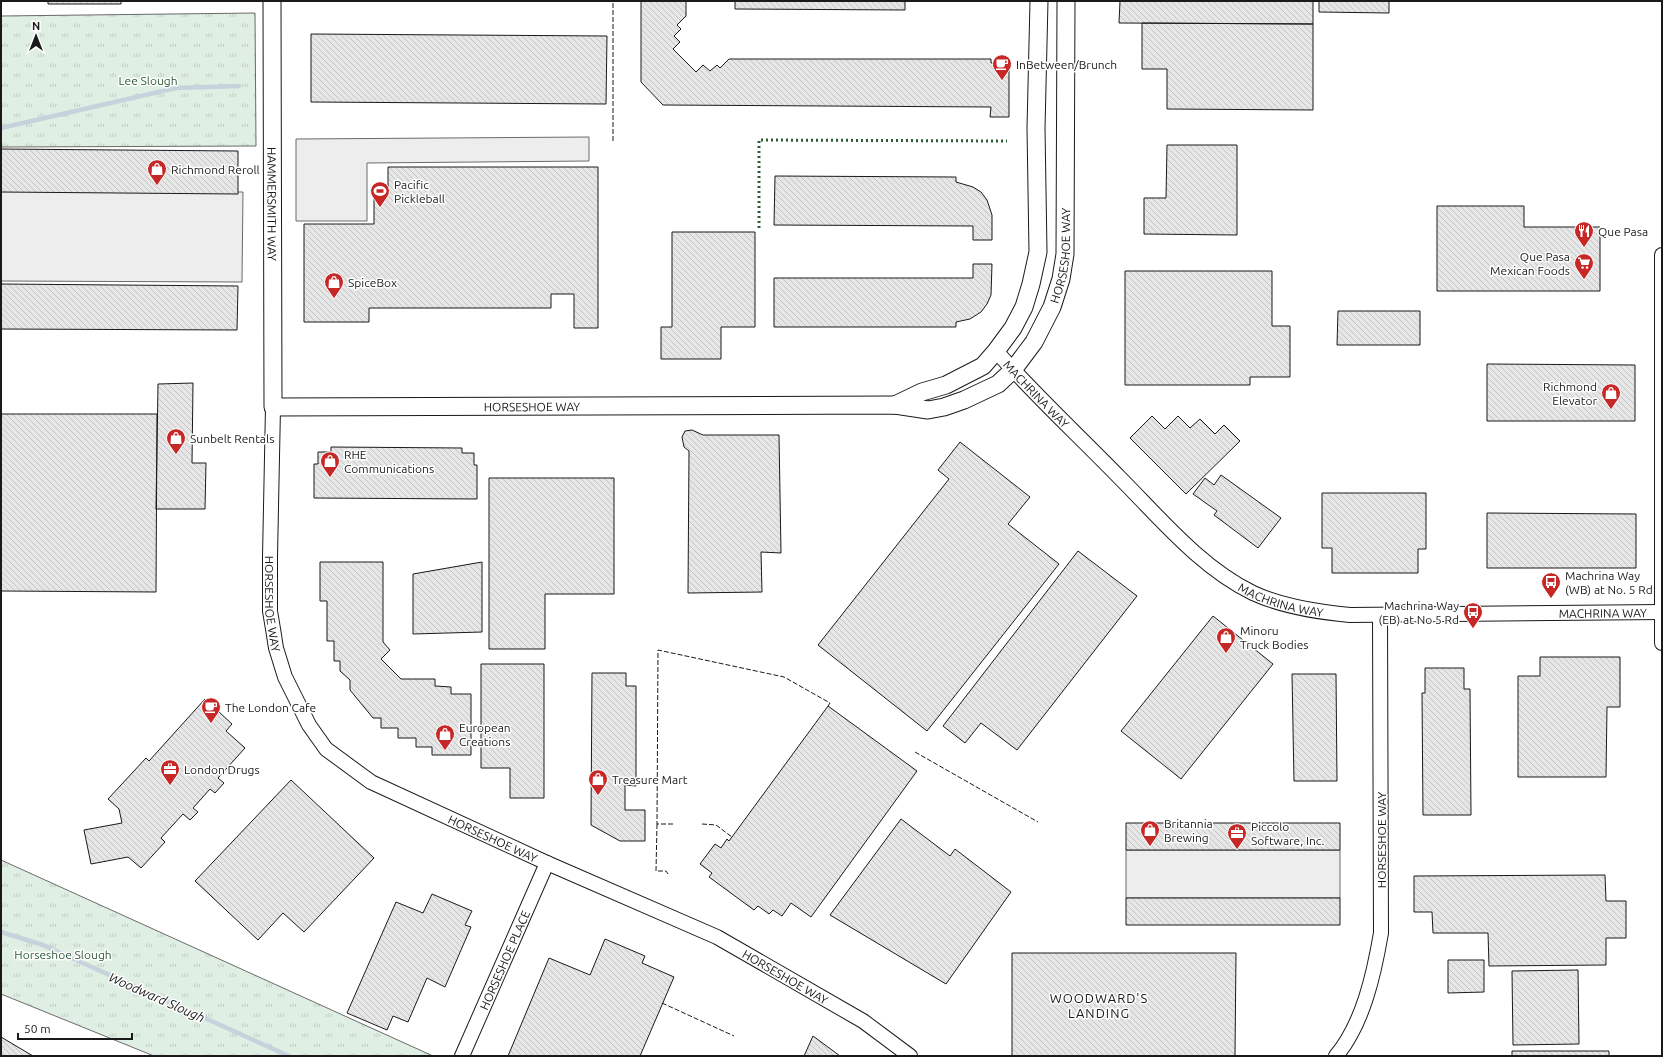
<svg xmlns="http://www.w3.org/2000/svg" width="1663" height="1057" viewBox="0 0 1663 1057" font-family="Ubuntu,sans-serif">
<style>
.park{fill:url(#park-tufts);stroke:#6a6a6a}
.parking{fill:#ededed;stroke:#6a6a6a}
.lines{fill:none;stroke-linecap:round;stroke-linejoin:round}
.stream{stroke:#c6d2dc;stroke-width:4.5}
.building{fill:url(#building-back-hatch);stroke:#1a1a1a}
.minor-casing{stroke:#1a1a1a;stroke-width:16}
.tertiary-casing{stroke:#1a1a1a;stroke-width:19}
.minor{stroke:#fff;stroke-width:14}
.tertiary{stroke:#fff;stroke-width:17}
.hedge{stroke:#2b5a34;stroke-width:3;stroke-dasharray:2 3;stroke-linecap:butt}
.fence{stroke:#1a1a1a;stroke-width:1;stroke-dasharray:5 2;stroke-linecap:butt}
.labels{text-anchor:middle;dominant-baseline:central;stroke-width:3;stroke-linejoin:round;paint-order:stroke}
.poi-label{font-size:12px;fill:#1a1a1a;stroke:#fff;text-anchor:start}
.park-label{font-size:12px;fill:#2b5a34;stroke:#fff}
.street-label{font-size:12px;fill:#1a1a1a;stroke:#fff}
.water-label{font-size:13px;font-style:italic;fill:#1a1a1a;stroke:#fff}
.neighbourhood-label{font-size:13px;letter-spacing:1px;fill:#1a1a1a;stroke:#fff}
</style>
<defs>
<pattern id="park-tufts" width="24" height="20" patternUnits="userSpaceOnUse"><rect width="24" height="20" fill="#e0efe3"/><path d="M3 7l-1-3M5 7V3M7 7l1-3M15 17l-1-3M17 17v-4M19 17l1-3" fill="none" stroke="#c0ccc2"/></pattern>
<pattern id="building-back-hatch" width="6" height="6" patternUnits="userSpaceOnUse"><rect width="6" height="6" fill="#e6e6e6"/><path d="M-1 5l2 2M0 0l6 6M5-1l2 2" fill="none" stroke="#c5c5c5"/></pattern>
</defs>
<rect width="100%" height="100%" fill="#fff"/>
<path class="park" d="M255 13 256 146 1 147V16Z
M1 860 433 1056H154L1 994Z"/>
<path class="parking" d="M589 137V161L367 163V221H296V139Z
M1 191 243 192 242 282 1 281Z
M1126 850H1340V898H1126Z"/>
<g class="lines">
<path class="stream" d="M1 128 176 88 239 86
M1 932 43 945 289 1056"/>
</g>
<path class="building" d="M48 1H121V4H48Z
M641 1H686V16L677 25 681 29 674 36 680 42 673 49 696 72 703 65 710 71 717 65 720 68 729 59H991V63H1009V117H990L991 107 663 105 641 82Z
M735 1H905V10L735 9Z
M1120 1H1313V24L1119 23Z
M1319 1H1389V13L1319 12Z
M1142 23 1313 24V110L1167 109V69H1142Z
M311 34 607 36 606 104 311 102Z
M1167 145H1237V235L1144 234V198H1166Z
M1 149 238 151V194L1 192Z
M388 167H598V328H574V294H551V308H369V322H304V224H374V192H388Z
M775 176 956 177V182L973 187 981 192 987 200 992 215V240H973V226L774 225Z
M1437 206H1524V227H1600V291H1437Z
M672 232H755V327H721V359H661V327H672Z
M973 264H992L991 295 987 304 981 312 970 319 956 322V327H774V278H973Z
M1125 271H1272V326H1290V377H1250V385H1125Z
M1 284 238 286 237 330 1 329Z
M1338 311H1420V345H1337Z
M1487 364 1635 365V421H1487Z
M193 383 192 463H206L205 509H156L158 384Z
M1 414H157L156 592 1 591Z
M1152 416 1165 429 1178 416 1190 428 1200 419 1215 434 1224 425 1240 441 1186 494 1130 438Z
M692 430 703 435H779L781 553 761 552 762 592 688 593 689 451 684 447 682 437 685 431Z
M960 442 1030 497 1008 524 1059 564 927 731 818 645 949 479 938 470Z
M331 447 462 448V453H474V465H477V499L314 498V464H318V452H331Z
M1221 475 1281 518 1258 548 1214 515 1217 511 1193 494 1205 478 1214 485Z
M489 478H614V594H545V649H489Z
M1322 493H1426V549H1418V573H1332V548H1322Z
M1487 513 1636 514V568H1487Z
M1078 551 1137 596 1017 750 981 723 965 743 943 726Z
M320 562H383V642L390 650 381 659 401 679H435V686L451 687V694H471V755H432V747H416V738H398V728H381V718H373L350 690V680L340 671V661H334V641H327V601H320Z
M482 562V632L413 634V574Z
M1213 616 1273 664 1181 779 1121 731Z
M1540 657H1620V707H1607L1606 777H1518V676H1540Z
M481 664H544V798H510V768H481Z
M1425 668H1464V689H1470L1471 815H1423L1422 693H1425Z
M592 673H626V686H636V786L625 785V810H645V841H620L591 825Z
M1292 674H1336L1337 781H1294Z
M205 699 232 724 226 731 245 748 218 778 224 783 215 793 210 789 193 808 198 812 190 820 183 814 161 838 165 842 141 868 128 857 91 864 84 830 122 823 119 809 108 799 146 758 149 761Z
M828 706 917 771 811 917 791 903 782 916 773 910 769 914 758 906 754 910 709 877 712 873 700 864 715 844 721 848 727 839 729 841Z
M291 780 374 858 304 932 283 913 258 940 195 881Z
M901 819 950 856 955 849 1011 892 946 984 830 915Z
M1126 823H1340V850H1126Z
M1605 875 1606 901H1626V938H1606V965L1489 966 1488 933H1433L1432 912H1414V876Z
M432 894 472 911 465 925 471 927 445 987 427 978 408 1022 393 1016 387 1030 347 1013 396 902 423 913Z
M1126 898H1340V925H1126Z
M605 939 645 956 642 963 674 977 640 1056H508L549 958 590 975Z
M1012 953H1236L1235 1056H1012Z
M1448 960H1484V992L1448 993Z
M1578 970 1579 1044 1513 1045 1512 971Z
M813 1036 840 1056H804Z
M1 1037 33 1056H1Z
M1512 1051H1609V1056H1512Z"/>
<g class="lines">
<defs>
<g id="minor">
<path d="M1662 255V643"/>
<path id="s1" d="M996 351C1035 395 1078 435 1119 477 1160 518 1200 567 1253 593 1283 607 1318 612 1350 615L1662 612"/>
<path id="s2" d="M273 407 270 557V611L273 629 276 648 285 677 309 725 326 749 371 782 547 863 717 937 863 1021 910 1056"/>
<path id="s3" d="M462 1056 547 863"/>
<path d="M1336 1056C1363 1024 1374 974 1381 933L1380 615"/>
</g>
<g id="tertiary">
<path id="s4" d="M272 1 273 407 895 405 928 410 944 407 964 400 998 384 1013 370 1034 342 1052 307 1061 279 1065 254 1066 1"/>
<path d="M895 405 922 392 946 385 983 366 996 351 1013 328 1024 307 1031 284 1038 252 1036 128 1039 1"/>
</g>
</defs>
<use href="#minor" class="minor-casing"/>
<use href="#tertiary" class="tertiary-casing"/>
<use href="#minor" class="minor"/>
<use href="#tertiary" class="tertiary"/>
<path class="hedge" d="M759 228V140L1007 141"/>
<path class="fence" d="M613 141V1
M915 752 1038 822
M657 824 656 871H666L668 874
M673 824H657L658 650 784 677 830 703 828 706
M702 824 716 825 732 837
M662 1003 734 1036"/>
</g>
<defs>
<symbol id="cafe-pin" viewBox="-11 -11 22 30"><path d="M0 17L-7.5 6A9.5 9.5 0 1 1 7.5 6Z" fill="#c62828" stroke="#fff"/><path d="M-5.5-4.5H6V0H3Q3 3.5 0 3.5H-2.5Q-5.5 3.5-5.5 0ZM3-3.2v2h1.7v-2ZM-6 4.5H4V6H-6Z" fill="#fff"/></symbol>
<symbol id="shop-pin" viewBox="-11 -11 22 30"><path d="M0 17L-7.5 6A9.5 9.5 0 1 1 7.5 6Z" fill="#c62828" stroke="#fff"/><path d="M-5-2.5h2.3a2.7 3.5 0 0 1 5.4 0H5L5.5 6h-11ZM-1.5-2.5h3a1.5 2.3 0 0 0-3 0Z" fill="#fff"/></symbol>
<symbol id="stadium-pin" viewBox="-11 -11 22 30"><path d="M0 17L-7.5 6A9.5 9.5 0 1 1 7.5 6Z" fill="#c62828" stroke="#fff"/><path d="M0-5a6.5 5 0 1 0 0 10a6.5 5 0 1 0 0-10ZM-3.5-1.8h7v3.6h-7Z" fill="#fff"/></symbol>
<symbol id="restaurant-pin" viewBox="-11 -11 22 30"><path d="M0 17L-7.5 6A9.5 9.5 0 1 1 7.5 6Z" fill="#c62828" stroke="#fff"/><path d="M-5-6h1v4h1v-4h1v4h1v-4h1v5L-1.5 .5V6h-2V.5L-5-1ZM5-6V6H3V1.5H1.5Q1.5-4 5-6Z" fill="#fff"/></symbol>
<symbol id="supermarket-pin" viewBox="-11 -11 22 30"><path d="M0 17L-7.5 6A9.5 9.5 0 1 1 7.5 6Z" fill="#c62828" stroke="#fff"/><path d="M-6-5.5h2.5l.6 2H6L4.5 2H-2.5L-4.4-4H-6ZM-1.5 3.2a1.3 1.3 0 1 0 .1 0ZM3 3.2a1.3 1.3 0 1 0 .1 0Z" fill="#fff"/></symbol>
<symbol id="bus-pin" viewBox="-11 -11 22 30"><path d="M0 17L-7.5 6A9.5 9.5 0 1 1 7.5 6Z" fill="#c62828" stroke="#fff"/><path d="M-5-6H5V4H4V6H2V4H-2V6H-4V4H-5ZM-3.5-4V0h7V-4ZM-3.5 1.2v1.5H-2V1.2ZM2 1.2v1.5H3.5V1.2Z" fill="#fff"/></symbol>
<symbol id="office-pin" viewBox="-11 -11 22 30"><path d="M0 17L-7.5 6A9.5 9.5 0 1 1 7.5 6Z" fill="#c62828" stroke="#fff"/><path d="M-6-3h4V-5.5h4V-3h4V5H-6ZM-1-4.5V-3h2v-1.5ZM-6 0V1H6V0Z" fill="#fff"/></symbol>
</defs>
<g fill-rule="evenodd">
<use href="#cafe-pin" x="991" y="53" width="22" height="30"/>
<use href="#shop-pin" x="146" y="158" width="22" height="30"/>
<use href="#stadium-pin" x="369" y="180" width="22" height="30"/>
<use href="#restaurant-pin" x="1573" y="220" width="22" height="30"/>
<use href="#supermarket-pin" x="1573" y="252" width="22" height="30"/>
<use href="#shop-pin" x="323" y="271" width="22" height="30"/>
<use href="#shop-pin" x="1600" y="382" width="22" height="30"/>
<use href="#shop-pin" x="165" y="427" width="22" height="30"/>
<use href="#shop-pin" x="319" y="450" width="22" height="30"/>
<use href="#bus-pin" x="1540" y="571" width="22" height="30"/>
<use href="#bus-pin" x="1462" y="601" width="22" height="30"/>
<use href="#shop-pin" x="1215" y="626" width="22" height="30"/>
<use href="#cafe-pin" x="200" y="696" width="22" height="30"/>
<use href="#shop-pin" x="434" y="723" width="22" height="30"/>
<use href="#office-pin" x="159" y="758" width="22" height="30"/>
<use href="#shop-pin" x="587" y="768" width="22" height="30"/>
<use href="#shop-pin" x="1139" y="819" width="22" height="30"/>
<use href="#office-pin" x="1226" y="822" width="22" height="30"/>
</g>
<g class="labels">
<g class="poi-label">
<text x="1016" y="64">InBetween/Brunch</text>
<text x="171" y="169">Richmond Reroll</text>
<text x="394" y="184">Pacific<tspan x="394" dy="14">Pickleball</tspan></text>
<text x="1598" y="231">Que Pasa</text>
<text x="1570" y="256" text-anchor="end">Que Pasa<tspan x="1570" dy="14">Mexican Foods</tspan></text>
<text x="348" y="282">SpiceBox</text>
<text x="1597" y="386" text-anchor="end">Richmond<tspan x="1597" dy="14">Elevator</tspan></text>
<text x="190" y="438">Sunbelt Rentals</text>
<text x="344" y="454">RHE<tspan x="344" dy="14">Communications</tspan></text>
<text x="1565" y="575">Machrina Way<tspan x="1565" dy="14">(WB) at No. 5 Rd</tspan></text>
<text x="1459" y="605" text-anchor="end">Machrina Way<tspan x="1459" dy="14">(EB) at No 5 Rd</tspan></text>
<text x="1240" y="630">Minoru<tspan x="1240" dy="14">Truck Bodies</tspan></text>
<text x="225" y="707">The London Cafe</text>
<text x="459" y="727">European<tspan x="459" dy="14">Creations</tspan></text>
<text x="184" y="769">London Drugs</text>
<text x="612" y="779">Treasure Mart</text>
<text x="1164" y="823">Britannia<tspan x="1164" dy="14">Brewing</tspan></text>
<text x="1251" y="826">Piccolo<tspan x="1251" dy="14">Software, Inc.</tspan></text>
</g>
<g class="park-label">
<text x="148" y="80">Lee Slough</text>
<text x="63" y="954">Horseshoe Slough</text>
</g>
<g class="street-label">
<text stroke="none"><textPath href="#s4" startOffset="203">HAMMERSMITH WAY</textPath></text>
<text stroke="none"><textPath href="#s4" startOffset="1284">HORSESHOE WAY</textPath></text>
<text stroke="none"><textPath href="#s1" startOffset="59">MACHRINA WAY</textPath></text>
<text stroke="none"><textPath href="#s4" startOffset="665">HORSESHOE WAY</textPath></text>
<text stroke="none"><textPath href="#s1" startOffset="383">MACHRINA WAY</textPath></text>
<text stroke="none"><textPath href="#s2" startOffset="197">HORSESHOE WAY</textPath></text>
<text stroke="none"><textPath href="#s1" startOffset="707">MACHRINA WAY</textPath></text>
<text stroke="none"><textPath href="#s2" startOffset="545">HORSESHOE WAY</textPath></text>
<text transform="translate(1381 840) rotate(-90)">HORSESHOE WAY</text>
<text stroke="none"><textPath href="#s3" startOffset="105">HORSESHOE PLACE</textPath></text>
<text stroke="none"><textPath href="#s2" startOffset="869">HORSESHOE WAY</textPath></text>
</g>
<g class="water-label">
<text transform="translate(157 997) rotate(24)">Woodward Slough</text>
</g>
<g class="neighbourhood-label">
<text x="1099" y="998">WOODWARD'S<tspan x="1099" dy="15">LANDING</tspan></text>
</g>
</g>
<rect width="1663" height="1057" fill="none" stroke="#1a1a1a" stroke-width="4"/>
<g transform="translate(36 36)" stroke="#ffffff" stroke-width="3" paint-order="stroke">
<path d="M0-3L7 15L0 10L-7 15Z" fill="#1a1a1a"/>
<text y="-6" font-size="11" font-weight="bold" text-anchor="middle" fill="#1a1a1a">N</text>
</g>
<path d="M18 1033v6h114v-6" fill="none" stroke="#1a1a1a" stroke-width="2"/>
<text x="24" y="1033" font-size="12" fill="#1a1a1a" stroke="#ffffff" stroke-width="3" paint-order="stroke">50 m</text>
</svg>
